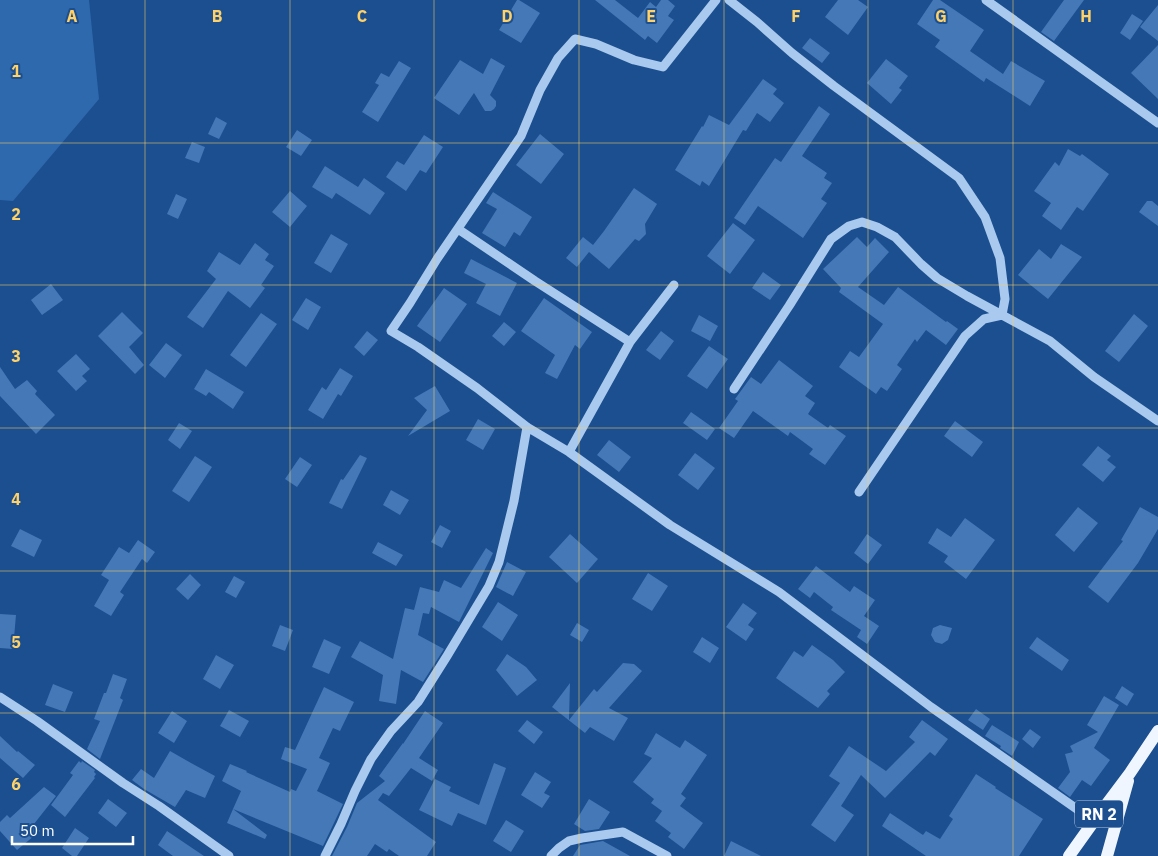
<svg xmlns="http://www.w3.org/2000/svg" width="1158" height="856" viewBox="0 0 1158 856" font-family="'IBM Plex Sans',sans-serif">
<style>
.green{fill:#2e69ad}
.building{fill:#4478b7}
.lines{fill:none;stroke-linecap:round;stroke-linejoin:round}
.minor{stroke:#a9c9ee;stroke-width:9}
.major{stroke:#f0f6ff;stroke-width:12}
.grid{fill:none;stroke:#ffd166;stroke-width:1;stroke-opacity:0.55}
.labels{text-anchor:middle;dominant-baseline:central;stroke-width:4;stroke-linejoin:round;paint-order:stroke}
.shield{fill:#1b4f8f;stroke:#bbcadd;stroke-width:1}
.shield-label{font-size:16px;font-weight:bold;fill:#fff}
.grid-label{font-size:16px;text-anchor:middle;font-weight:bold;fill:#ffd166;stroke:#1b4f8f;stroke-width:4;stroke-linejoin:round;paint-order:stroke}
</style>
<rect width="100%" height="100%" fill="#1b4f8f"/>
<path class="green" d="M0 0H89L99 99 13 201 0 200Z"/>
<path class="building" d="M517 0H519L540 13 521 43 499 30Z
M595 0H615L638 18 650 2 656 7 661 0H668L675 6 668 16 674 20 657 43 648 36 645 40Z
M838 0H858L868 7 848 35 825 17Z
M933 0H940L984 30 970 51 1003 74 1011 61 1045 81 1030 106 986 78 984 82 935 47 940 40 917 24Z
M1064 0H1084L1054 41 1041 32Z
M1158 5V41L1140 27Z
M1132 14 1143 21 1130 40 1120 33Z
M810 38 830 53 822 63 802 48Z
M1158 45V99L1131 73Z
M491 58 505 66 490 95 496 101V106L494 109 491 111H485L474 93 459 115 434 98 460 60 483 74Z
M886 59 908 76 899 88 902 90 891 104 867 83Z
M399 61 411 68 378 122 362 112 379 85 375 83 381 73 389 77Z
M763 79 777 89 773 94 784 103 770 122 757 113 746 131 743 130 709 186 702 181 700 186 675 170 702 126 703 127 709 115 729 125Z
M819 106 830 114 802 156 827 173 824 178 832 183 821 199 827 203 803 238 758 206 745 225 734 218 775 158 781 162Z
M216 117 227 123 219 139 208 134Z
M297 130 312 140 301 156 286 147Z
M540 134 564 154 541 184 516 165Z
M424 135 443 147 426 173 420 170 406 191 386 177 397 161 404 165Z
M192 142 205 147 199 163 185 158Z
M1068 149 1080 156 1082 154 1109 174 1083 211 1077 207 1061 230 1042 216 1051 203 1034 191 1055 162 1059 166Z
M325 166 358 187 364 178 385 193 370 215 336 193 332 199 312 187Z
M634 188 657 204 645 224 646 234 639 241 635 239 609 269 589 252 577 267 566 258 583 237 593 245 604 231Z
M290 191 307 206 290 227 272 212Z
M493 192 532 217 520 236 514 232 505 247 482 233 497 209 486 203Z
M176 194 187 199 178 219 167 214Z
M1147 201H1152L1158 206V226L1139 212Z
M733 223 755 240 730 274 707 256Z
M331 234 348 244 331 273 314 263Z
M857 237 867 247 875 238 889 252 858 287 884 305 898 287 946 322 947 321 958 329 946 345 926 330 917 342 915 339 897 365 902 369 887 391 881 387 876 394 839 367 850 351 859 357 883 324 839 292 841 288 823 269Z
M255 243 269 254 265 260 274 266 261 285 265 288 250 308 228 291 203 328 187 317 216 279 207 271 219 252 240 265Z
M1061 244 1082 257 1048 299 1018 275 1039 249 1051 259Z
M471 259 517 283 500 316 476 303 486 284 464 273Z
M763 272 781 285 770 300 752 288Z
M51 284 63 300 42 315 31 300Z
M444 288 467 304 440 342 417 326Z
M306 298 321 307 308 330 292 320Z
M544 298 592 332 580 349 575 345 557 379 545 373 555 355 521 331Z
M122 312 143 333 129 347 144 365 135 374 98 336Z
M261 313 277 324 246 367 230 355Z
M1134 314 1148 326 1119 362 1105 351Z
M699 315 718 326 710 341 691 331Z
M504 322 516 332 504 346 492 336Z
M367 331 378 340 364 356 354 347Z
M661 331 674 341 660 360 646 350Z
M166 343 182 355 165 378 149 365Z
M709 346 728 359 707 389 687 376Z
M76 354 90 369 82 376 87 381 76 391 57 371Z
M779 360 813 386 805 396 815 403 808 414 828 428 830 425 846 436 825 465 809 454 813 449 790 432 788 436 753 411 734 438 719 428 738 401 735 399 751 377 761 384Z
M0 367 15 389 27 380 37 391 35 394 55 415 36 434 0 396Z
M340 368 353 376 341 396 338 394 323 419 308 410 322 387 326 390Z
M206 369 244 392 233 409 209 392 206 396 194 389Z
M435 386 450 411 408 436 427 410 414 398Z
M691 412 715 429 707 440 683 423Z
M478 419 495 429 483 450 466 440Z
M955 421 983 442 972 457 944 436Z
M179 423 192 431 180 449 168 440Z
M609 440 631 457 619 472 597 455Z
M1098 446 1111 456 1107 460 1116 467 1103 482 1082 465Z
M695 453 715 468 698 490 678 475Z
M360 455 367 458 342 509 329 503 341 479 343 480Z
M195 456 212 467 189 502 172 491Z
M300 457 312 465 297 487 285 479Z
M391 490 409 500 400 515 383 505Z
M1078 507 1098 523 1074 552 1055 535Z
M1140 507 1158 517V529L1138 563 1108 603 1088 587 1123 541 1121 540Z
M965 518 995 540 966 579 944 562 948 556 928 543 937 528 951 537Z
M440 525 451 531 442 548 431 542Z
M20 529 42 540 34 557 11 546Z
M570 534 598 559 577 583 549 557Z
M867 534 882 545 868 564 854 553Z
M138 540 155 552 147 563 142 559 120 592 124 595 111 616 94 606 109 580 101 575 119 547 129 553Z
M378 542 403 555 396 566 372 553Z
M486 548 493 553 459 622 431 607 429 614 423 613 418 635 444 649 423 682 401 670 396 704 379 701 383 675 351 657 360 641 393 659 405 608 414 610 420 587 439 592 444 580 461 588Z
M507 562 526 572 513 596 496 587Z
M816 566 850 592 854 586 875 600 864 616 879 626 867 644 857 637 861 630 831 610 833 607 814 592 810 598 798 589Z
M648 573 668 586 652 611 632 599Z
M190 574 201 585 188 600 176 589Z
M234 576 245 582 236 598 225 592Z
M498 602 518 615 502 641 482 627Z
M743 603 757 613 748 625 754 629 746 641 726 627Z
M0 614 16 615 13 649 0 648Z
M577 623 589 630 582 642 570 635Z
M280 625 293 630 285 651 272 646Z
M940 625 952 628 948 640 942 644 935 642 931 635 933 628Z
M702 637 719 648 710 663 693 652Z
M1037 637 1069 660 1062 671 1029 648Z
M324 639 341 647 329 674 312 667Z
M812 645 833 660 845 672 827 691 830 694 818 708 776 678 794 651 803 657Z
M507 654 526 667 537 680 517 696 496 670Z
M216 655 234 665 220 689 203 679Z
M623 663 634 664 642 671 609 708 628 718 614 741 590 727 585 733 552 707 570 683 569 720 594 689 597 692Z
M113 674 127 679 120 698 123 700 100 759 87 749 100 721 94 719 104 693H106Z
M53 684 73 692 65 712 45 705Z
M1122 686 1134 694 1127 706 1115 698Z
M324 687 354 702 340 731 333 728 319 758 330 763 317 791 343 804 323 846 233 809 241 791 222 781 230 764 247 771 246 772 290 792 291 789 296 791 307 769 281 759 285 747 295 750Z
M1104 696 1119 705 1094 748 1110 760 1091 786 1082 780 1070 797 1058 788 1070 772 1065 754 1073 752 1070 746 1098 732 1087 725Z
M976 709 990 719 983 730 968 720Z
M229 710 249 721 240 737 220 726Z
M172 711 187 721 174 743 158 733Z
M425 711 443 723 419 758 438 770 432 781 411 768 389 796 383 793 378 800 436 842 427 856H399L389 849 387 852 375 844 367 856H332L347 827 357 803 385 781 379 776 403 743V744Z
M527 720 543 732 534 744 518 731Z
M922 720 948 739 935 756 930 752 885 798 861 775 841 806 854 815 835 842 811 825 840 783 829 776 849 746 886 771 915 742 909 737Z
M992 725 1019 742 1012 756 1000 748 1001 746 985 736Z
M1030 729 1041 737 1033 748 1022 739Z
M656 733 680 748 685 740 707 755 681 794 686 798 680 806 703 823 684 849 668 837 671 833 655 821 662 811 651 803 654 799 633 782 652 758 644 754Z
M0 736 17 752 18 751 35 765 23 778 0 758Z
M170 751 191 763 215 776 205 798 186 790 175 807 144 789 132 780 141 769 154 778Z
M79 761 81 763 82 761 95 770 94 772 96 774 94 777 95 778 65 817 51 805 73 775 70 773Z
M494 763 506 768 486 825 458 813 452 826 419 810 435 779 451 787 449 791 479 805Z
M535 772 551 782 544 793 550 796 542 808 521 795Z
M976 774 996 787 995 788 1043 819 1019 856H926L882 826 890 813 923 835 926 831 940 839 953 819 949 816Z
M44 787 56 796 34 824 40 831 17 850 0 831V822L7 815 10 818Z
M108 799 127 813 116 827 98 813Z
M589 799 610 812 599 829 585 831 574 824Z
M233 809 267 835 265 839 227 823Z
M506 820 524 831 511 852 493 841Z
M75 828 89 838 77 856H72L62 848Z
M167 831 204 856H173L158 845Z
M603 841 630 856H573L580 845Z
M731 841 761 856H724Z"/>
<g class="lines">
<path class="minor" d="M716 0 663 67 634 60 596 44 575 39 558 58 540 90 521 136 437 259 410 303 391 331 418 347 477 388 527 427 569 452 670 525 779 592 931 707 1094 821
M729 0 757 22 792 53 834 86 959 178 985 217 1000 258 1005 299 1002 315 984 319 965 336 859 492
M986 0 1158 123
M458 229 535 281 630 342
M734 389 789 306 831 239 849 226 862 222 877 227 895 237 921 264 937 278 967 296 1050 341 1094 377 1158 421
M569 452 630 342 674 285
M0 697 37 721 123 783 159 806 229 856
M325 856 341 824 355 791 371 759 391 731 418 702 447 656 489 586 499 562 514 501 527 427
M551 856 559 848 569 841 582 838 623 832 667 856"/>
<path class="major" d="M1069 856 1094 821 1130 773 1158 731
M1107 856 1128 781"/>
</g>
<path class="grid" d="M145 0V856M290 0V856M434 0V856M579 0V856M724 0V856M868 0V856M1013 0V856M0 143H1158M0 285H1158M0 428H1158M0 571H1158M0 713H1158"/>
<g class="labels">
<rect class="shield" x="1075" y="800.5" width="48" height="27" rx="4"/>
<g class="shield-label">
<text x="1099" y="814">RN 2</text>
</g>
</g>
<g class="grid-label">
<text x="72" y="22">A</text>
<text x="217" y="22">B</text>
<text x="362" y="22">C</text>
<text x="507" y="22">D</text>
<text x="651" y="22">E</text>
<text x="796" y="22">F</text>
<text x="941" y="22">G</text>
<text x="1086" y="22">H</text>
<text x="16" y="77">1</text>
<text x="16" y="220">2</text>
<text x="16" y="362">3</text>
<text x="16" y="505">4</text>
<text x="16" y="648">5</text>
<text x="16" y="790">6</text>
</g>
<path d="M12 836v8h121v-8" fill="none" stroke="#ffffff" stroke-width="2.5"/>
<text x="20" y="836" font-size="15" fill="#ffffff" stroke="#1b4f8f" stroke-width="4" paint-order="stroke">50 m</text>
</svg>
